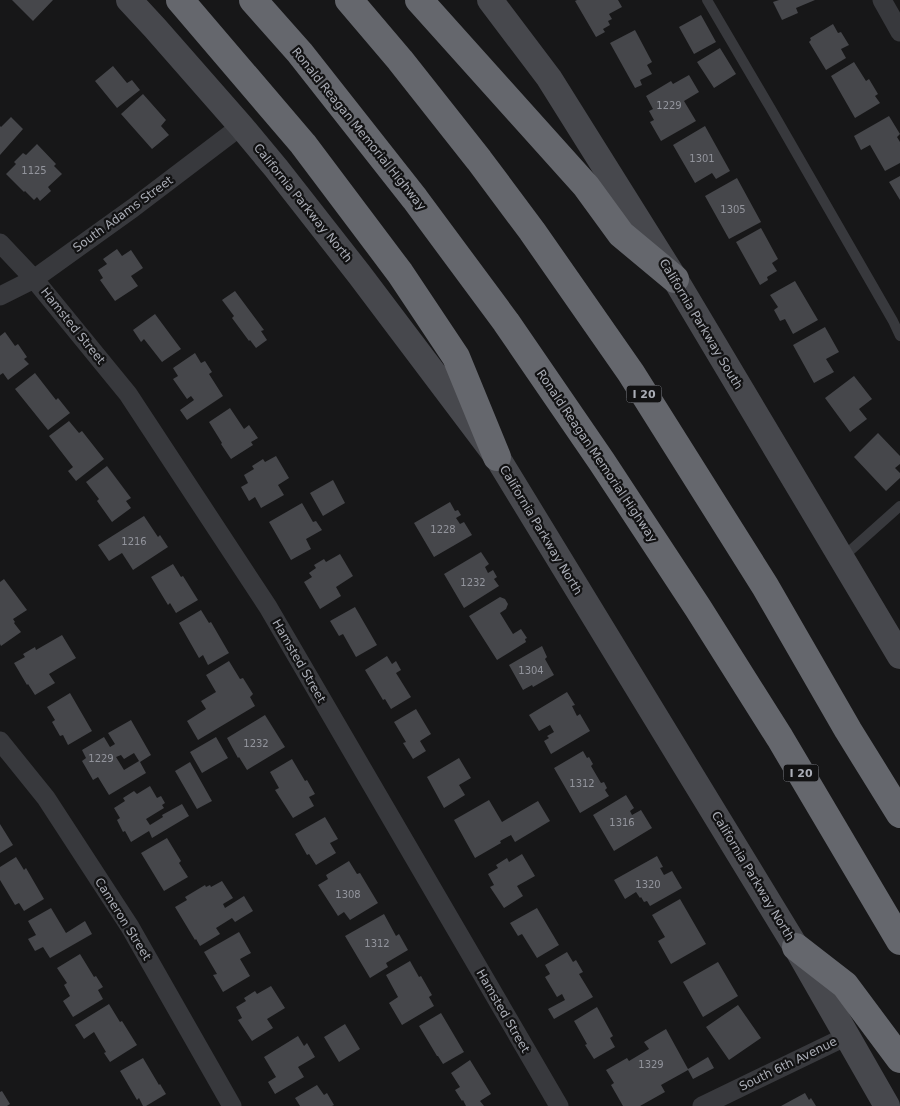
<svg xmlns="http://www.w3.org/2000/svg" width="900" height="1106" viewBox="0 0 900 1106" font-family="'DejaVu Sans',sans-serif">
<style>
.building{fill:#46474b;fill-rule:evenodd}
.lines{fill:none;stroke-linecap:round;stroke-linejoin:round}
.service{stroke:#38393d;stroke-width:10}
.minor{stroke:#38393d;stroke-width:19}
.secondary{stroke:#47484d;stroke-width:26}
.motorway{stroke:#65676d;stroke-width:28}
.labels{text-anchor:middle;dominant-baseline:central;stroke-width:4.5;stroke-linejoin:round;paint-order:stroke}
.number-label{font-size:10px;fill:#92949c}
.shield{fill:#121213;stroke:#7d7f86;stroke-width:1}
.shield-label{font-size:11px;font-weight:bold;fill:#abaeb7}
.street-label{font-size:12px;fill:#abaeb7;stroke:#121213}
</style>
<rect width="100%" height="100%" fill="#171718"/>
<path class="building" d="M12 0H53L33 21Z
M577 0H618L622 7 609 14 612 19 608 21 610 25 603 29 605 32 596 37 575 1Z
M779 0H815L796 8 798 13 782 20 773 2Z
M701 15 716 42 694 54 679 27Z
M833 24 838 33 841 32 849 45 841 49 846 58 826 70 809 42 811 40 810 38Z
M635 30 652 62 647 65 652 74 640 80 642 85 635 88 610 43Z
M720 48 736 74 714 88 697 62Z
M854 62 866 81 869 79 878 94 875 96 880 103 855 118 831 76Z
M113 66 127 83 132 80 140 90 117 108 95 81Z
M689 75 699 92 684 101 696 121 661 141 650 122 654 120 649 111 653 109 646 96 671 81 673 84Z
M143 94 166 120 161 126 169 135 152 149 121 114Z
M889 116 900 134 897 137 900 142V163L885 171 870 145 861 150 854 136Z
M11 117 23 129 0 155V126L1 127Z
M705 126 730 171 716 179 712 173 695 183 673 145Z
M37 144 56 164 54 166 62 174 48 187 51 191 40 201 37 197 34 200 25 191 24 192 6 174 16 164 14 162 23 153 26 155Z
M900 176V200L889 182Z
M737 178 761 222 729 239 705 196Z
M761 228 778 259 772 263 777 271 767 277 768 280 760 285 736 242Z
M117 249 122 256 131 250 143 268 131 276 138 286 115 301 100 280 103 278 98 270 107 264 103 259Z
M795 281 818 320 793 334 785 319 780 321 774 310 778 307 770 295Z
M235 291 264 330 261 331 267 340 256 348 250 340 249 341 232 318 234 316 222 300Z
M155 314 181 349 162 362 144 339 141 342 133 330Z
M825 327 839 352 826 359 834 372 814 383 793 345Z
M5 332 15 346 18 344 27 357 24 359 29 364 8 380 3 373 0 375V336Z
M195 353 201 363 205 361 212 372 209 374 223 396 187 420 180 410 194 400 191 396 187 399 173 379 178 376 173 368Z
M35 373 56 400 58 398 70 413 48 430 15 389Z
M854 376 872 399 859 409 867 419 850 432 825 398Z
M230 408 244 429 249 425 258 438 251 442 253 445 231 459 221 444 222 443 209 422Z
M69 421 79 433 82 431 104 459 76 481 68 471 73 467 49 436Z
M878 433 900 456V464L895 468 900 473V478L886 491 854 457Z
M276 456 289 478 278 485 284 495 261 508 255 497 249 501 241 487 248 483 244 475 254 469 252 466 263 459 265 462Z
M107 466 131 498 126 501 131 508 112 522 97 501 99 499 86 482Z
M333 480 345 503 323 516 310 493Z
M450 502 455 511 458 510 461 515 456 518 460 524 464 522 472 535 434 557 414 523Z
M302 503 313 522 316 521 322 530 306 539 311 549 291 560 269 522Z
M144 516 158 537 160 535 168 547 133 570 122 553 109 561 98 545Z
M481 552 489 564 485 567 488 573 493 570 497 577 494 579 499 586 464 608 444 574Z
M340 554 353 576 336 587 341 596 320 609 304 582 312 577 309 573 316 568 314 565 324 559 326 562Z
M173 564 181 577 183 576 198 600 176 613 170 603 168 605 151 577Z
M4 579 27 610 13 619 15 622 14 623 21 632 1 646 0 644V582Z
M500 597 505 599 508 604 506 609 500 613 513 634 521 629 527 638 525 639 526 642 497 660 469 616Z
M355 607 377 645 356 657 343 634 339 636 330 621Z
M201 610 209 623 211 622 229 653 208 665 203 655 199 658 179 623Z
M62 635 76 658 49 674 55 683 35 695 28 684 27 685 14 663 25 657 23 654 35 647 36 650Z
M542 646 547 657 545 659 554 675 533 687 532 685 523 690 509 665Z
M387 656 392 664 396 661 401 670 396 673 411 697 391 709 385 699 383 700 365 670Z
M229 661 240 679 243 678 253 694 250 697 255 706 198 740 187 721 206 709 201 701 216 692 206 675Z
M567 692 575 705 572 706 577 716 580 714 590 731 551 754 544 741 549 738 547 736 554 732 550 725 539 731 529 715Z
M70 693 92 731 68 745 63 735 60 736 52 722 55 720 47 707Z
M416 709 431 734 420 741 426 751 413 759 403 743 406 742 394 722Z
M265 715 285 747 247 770 239 757 238 758 227 738Z
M131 720 151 755 140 762 146 773 109 795 98 777 93 780 82 761 86 758 82 750 104 737 110 747 115 744 108 733ZM134 753 139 761 124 770 116 757 121 755 124 759Z
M216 737 228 758 202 773 190 752Z
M583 751 587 758 589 757 593 764 591 766 601 783 604 782 607 788 605 790 609 796 580 813 554 768Z
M459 758 471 778 459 785 465 795 444 808 427 777Z
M292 759 305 781 307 780 315 794 309 797 314 806 293 818 275 790 279 788 270 772Z
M190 762 212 801 197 809 175 771Z
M150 786 157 798 161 796 165 803 162 805 164 808 146 819 150 825 163 817 162 815 182 804 189 816 152 838 149 831 131 842 125 831 123 832 117 820 120 818 114 808 125 801 123 798 134 791 137 794Z
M626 795 634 808 630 811 632 815 641 810 652 828 614 851 593 815Z
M489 800 502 822 538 801 550 821 515 842 511 835 500 841 501 843 475 858 454 820Z
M325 817 338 839 330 843 336 853 316 865 309 854 307 855 295 834Z
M0 824 13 845 0 853Z
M167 838 181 861 179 863 188 877 164 891 141 853Z
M522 854 535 876 517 886 523 896 504 908 490 887 494 885 488 874 498 868 496 865 507 858 509 862Z
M657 856 663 867 660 868 664 875 672 871 682 888 650 906 647 901 644 902 641 897 640 898 636 892 625 899 614 880Z
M16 857 24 870 26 868 44 899 24 911 19 903 15 905 0 880V867Z
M349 861 357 874 360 873 378 903 350 920 344 912 338 916 318 885 328 879 326 875Z
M222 881 233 898 223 904 225 908 244 896 253 911 235 922 232 918 216 928 220 934 200 946 196 939 195 940 175 907 187 900 185 897 205 885 206 887 210 885 211 887Z
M680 899 706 944 671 964 658 941 665 937 652 915Z
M51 908 66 933 85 921 92 934 50 958 43 947 35 951 28 939 36 935 28 921Z
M537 908 559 945 537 958 522 934 518 936 510 923Z
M384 914 396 936 399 934 408 950 386 963 388 967 370 978 345 936Z
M239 932 251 953 240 959 250 976 223 992 213 975 217 974 204 952Z
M567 952 573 962 576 960 583 972 579 974 593 997 554 1019 548 1009 565 1000 562 994 557 997 545 977 550 974 545 965Z
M80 954 94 977 96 976 103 987 98 990 103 999 73 1017 63 1001 70 996 64 985 67 983 57 968Z
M410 961 419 977 421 976 432 995 429 997 434 1006 402 1025 389 1003 398 997 386 975Z
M718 962 738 996 703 1017 683 982Z
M271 986 285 1008 267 1019 273 1028 252 1041 238 1020 242 1018 236 1007 246 1001 244 998 255 991 257 994Z
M109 1004 120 1022 122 1021 137 1045 110 1062 104 1053 106 1052 94 1032 84 1039 75 1025Z
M738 1005 761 1038 729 1060 706 1027Z
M597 1007 613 1036 610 1038 615 1047 594 1059 585 1045 587 1044 574 1021Z
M441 1013 464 1052 443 1064 438 1056H437L419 1026Z
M345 1024 360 1049 339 1062 324 1037Z
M666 1029 688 1069 708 1057 714 1068 693 1079 688 1070 661 1085 665 1092 640 1106H623L611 1085 614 1083 606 1070 627 1058 629 1061 649 1049 644 1042Z
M298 1036 304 1046 307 1043 315 1057 298 1067 304 1077 275 1094 268 1082 276 1077 264 1057Z
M143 1058 159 1085 160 1084 166 1094 146 1106H143L139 1098 137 1100 120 1071Z
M470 1060 491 1094 480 1101 484 1106H466L463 1100 462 1101 455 1090 460 1087 451 1073Z
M317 1085 324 1095 327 1093 334 1105 332 1106H300L295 1098Z
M2 1091 10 1104 7 1106H0V1092Z
M805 1093 809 1100 811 1098 816 1106H781Z"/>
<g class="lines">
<path class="service" d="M707 0 771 109 893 321 900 336
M843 557 900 506"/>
<path class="minor" d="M882 0 900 32
M0 243 34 279 128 394 268 607 559 1106
M0 296 34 279 133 208 241 126
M0 741 46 798 130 927 232 1106
M702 1106 847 1036"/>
<path class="secondary" d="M129 0 155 28 241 126 276 168 359 274 497 457 796 947 887 1106
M490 0 549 78 675 279 900 656"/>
<path class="motorway" d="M180 0 303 144 400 273 456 357 497 457
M253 0 300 53 415 199 506 322 602 462 698 608 780 738 900 941
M349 0 400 60 479 160 532 231 631 373 765 586 848 730 900 814
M419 0 586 186 621 234 675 279
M796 947 845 985 900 1059"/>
</g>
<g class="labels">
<g class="number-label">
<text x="669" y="105">1229</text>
<text x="702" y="158">1301</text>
<text x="34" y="170">1125</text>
<text x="733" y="209">1305</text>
<text x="443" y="529">1228</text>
<text x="134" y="541">1216</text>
<text x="473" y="582">1232</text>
<text x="531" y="670">1304</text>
<text x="256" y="743">1232</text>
<text x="101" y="758">1229</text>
<text x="582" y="783">1312</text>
<text x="622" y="822">1316</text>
<text x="648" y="884">1320</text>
<text x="348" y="894">1308</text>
<text x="377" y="943">1312</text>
<text x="651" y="1064">1329</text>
</g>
<g class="shield">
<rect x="626.5" y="385.5" width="35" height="17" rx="4"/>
<rect x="783.5" y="764.5" width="35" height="17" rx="4"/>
</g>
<g class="shield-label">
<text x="644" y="394">I 20</text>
<text x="801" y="773">I 20</text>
</g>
<g class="street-label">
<text transform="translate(359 129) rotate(51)">Ronald Reagan Memorial Highway</text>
<text transform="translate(303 203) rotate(51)">California Parkway North</text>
<text transform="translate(123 214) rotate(-36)">South Adams Street</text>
<text transform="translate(701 324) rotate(59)">California Parkway South</text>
<text transform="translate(73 326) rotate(51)">Hamsted Street</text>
<text transform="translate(597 456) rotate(56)">Ronald Reagan Memorial Highway</text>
<text transform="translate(541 530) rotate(59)">California Parkway North</text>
<text transform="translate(299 661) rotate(60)">Hamsted Street</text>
<text transform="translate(753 876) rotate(59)">California Parkway North</text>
<text transform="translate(123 919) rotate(58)">Cameron Street</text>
<text transform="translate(503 1011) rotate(60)">Hamsted Street</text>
<text transform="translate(788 1064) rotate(-26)">South 6th Avenue</text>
</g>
</g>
</svg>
